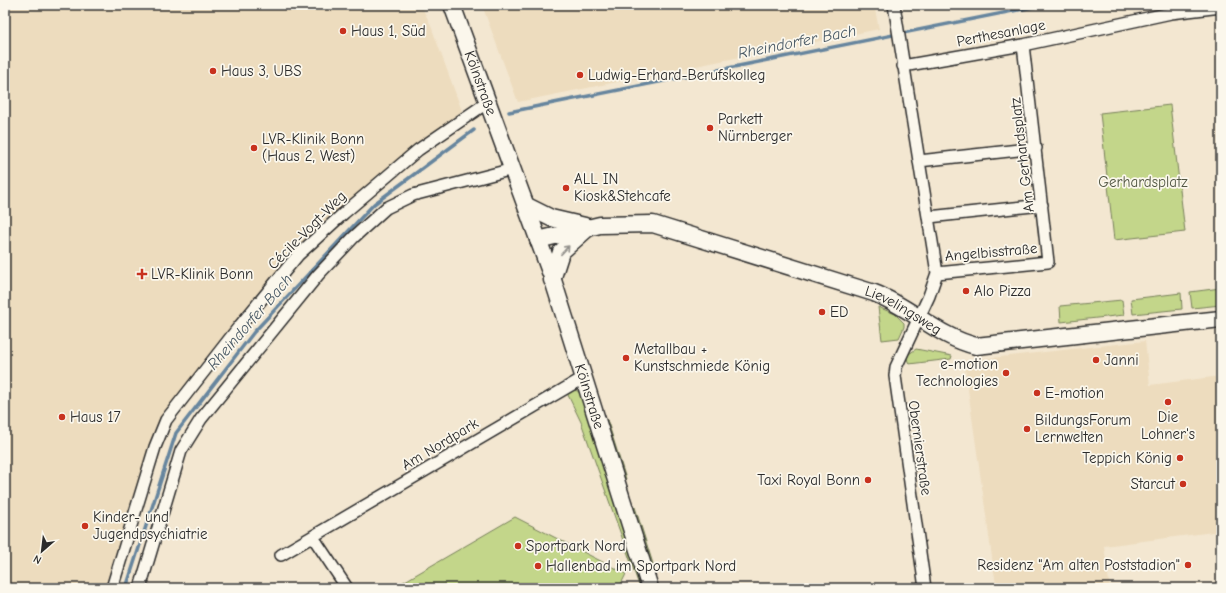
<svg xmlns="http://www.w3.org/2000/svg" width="1226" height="593" viewBox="0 0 1226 593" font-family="'Comic Neue',sans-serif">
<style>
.built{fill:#eddcbe}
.green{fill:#c3d68a;stroke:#77805a}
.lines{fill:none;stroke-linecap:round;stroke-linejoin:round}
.stream{stroke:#66859e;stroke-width:3.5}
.street-casing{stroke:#2b2b2b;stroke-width:14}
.secondary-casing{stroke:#2b2b2b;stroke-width:19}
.street{stroke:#fbf7ec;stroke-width:11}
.secondary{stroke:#fbf7ec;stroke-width:16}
.oneway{stroke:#93918c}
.poi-dot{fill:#c8321e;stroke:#fbf7ec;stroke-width:1.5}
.labels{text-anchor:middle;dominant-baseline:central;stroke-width:3.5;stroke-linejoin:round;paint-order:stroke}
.poi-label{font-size:15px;fill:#2b2b2b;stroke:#fbf7ec;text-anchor:start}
.street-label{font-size:15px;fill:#2b2b2b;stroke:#fbf7ec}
.park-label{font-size:15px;fill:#515643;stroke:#fbf7ec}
.water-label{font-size:16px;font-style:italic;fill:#485864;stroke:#fbf7ec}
</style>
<rect width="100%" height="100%" fill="#f3e7d1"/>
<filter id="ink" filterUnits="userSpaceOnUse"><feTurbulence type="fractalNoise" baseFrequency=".025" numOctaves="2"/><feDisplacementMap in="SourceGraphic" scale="8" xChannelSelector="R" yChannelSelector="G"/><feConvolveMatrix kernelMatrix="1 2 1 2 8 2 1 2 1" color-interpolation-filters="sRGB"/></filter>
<g filter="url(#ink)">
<path class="built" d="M5 5H421L431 26 462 111 389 166 325 222 233 325 165 416 107 588H5Z
M482 5H837V8L852 5H874L879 29 518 102Z
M1145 341 1150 385 1221 376V531L1104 546 1110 588H980L996 585 964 361Z"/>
<path class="green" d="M1170 105 1185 232 1114 240 1100 113Z
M1221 288V305L1192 308 1190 292Z
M1181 293 1182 309 1133 314 1131 299Z
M1122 300 1124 315 1061 322 1060 306Z
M878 307 895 314 904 323V327L899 338 882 340Z
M916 349 952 356 951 359 909 364 906 356Z
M572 390 578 391 581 395 644 588H640L581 422 567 393Z
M607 419 626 479H622L605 420Z
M635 507 654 567 652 568 633 508Z
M515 517 626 574 619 588H393Z"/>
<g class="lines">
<path class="stream" d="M509 112 1043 5
M126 588 176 433 254 332 374 204 474 130"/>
<defs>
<path id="street" d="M894 5 937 273 929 296 896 367 895 376 925 588
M903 66 1023 45 1171 13 1221 7
M919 161 1036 148
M929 217 1042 205
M937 273 1048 262 1023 45
M313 537 347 588
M281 555 583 378
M112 588 155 447 166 420 238 328 298 255 344 213 418 150 488 102
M140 588 181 451 201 419 318 275 354 237 386 208 413 195 513 169"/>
<g id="secondary">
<path id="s1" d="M452 5 552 277 650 588"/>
<path d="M527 206 551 218 585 226"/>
<path id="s2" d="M538 240 600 225 653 224 874 293C911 307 938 337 976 346L1221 319"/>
<path d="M552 280 561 252 588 228"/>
</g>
</defs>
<use href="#street" class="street-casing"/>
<use href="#secondary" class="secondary-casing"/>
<use href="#street" class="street"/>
<use href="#secondary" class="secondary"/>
</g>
<defs><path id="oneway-shaft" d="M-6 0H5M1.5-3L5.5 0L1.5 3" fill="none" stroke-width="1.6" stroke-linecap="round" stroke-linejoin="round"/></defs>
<use class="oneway" href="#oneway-shaft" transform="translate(565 250) rotate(-47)"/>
</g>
<g class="poi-dot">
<circle cx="343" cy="31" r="4"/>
<circle cx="213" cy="71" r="4"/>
<circle cx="580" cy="75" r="4"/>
<circle cx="710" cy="128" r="4"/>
<circle cx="254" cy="148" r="4"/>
<circle cx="566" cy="188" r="4"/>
<path d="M140 268h4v4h4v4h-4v4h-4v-4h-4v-4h4z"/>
<circle cx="966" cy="291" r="4"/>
<circle cx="822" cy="312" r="4"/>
<circle cx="626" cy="358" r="4"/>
<circle cx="1096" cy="360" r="4"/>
<circle cx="1006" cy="373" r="4"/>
<circle cx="1037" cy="393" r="4"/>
<circle cx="1168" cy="402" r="4"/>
<circle cx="62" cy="417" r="4"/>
<circle cx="1027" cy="429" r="4"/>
<circle cx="1180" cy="458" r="4"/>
<circle cx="868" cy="480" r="4"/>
<circle cx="1183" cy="484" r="4"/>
<circle cx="85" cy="526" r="4"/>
<circle cx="518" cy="546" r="4"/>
<circle cx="1188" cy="565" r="4"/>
<circle cx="538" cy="566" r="4"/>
</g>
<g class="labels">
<g class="poi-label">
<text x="351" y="31">Haus 1, Süd</text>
<text x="221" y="71">Haus 3, UBS</text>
<text x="588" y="75">Ludwig-Erhard-Berufskolleg</text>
<text x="718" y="119">Parkett<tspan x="718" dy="17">Nürnberger</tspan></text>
<text x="262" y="139">LVR-Klinik Bonn<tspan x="262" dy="17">(Haus 2, West)</tspan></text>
<text x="574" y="179">ALL IN<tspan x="574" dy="17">Kiosk&amp;Stehcafe</tspan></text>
<text x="151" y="274">LVR-Klinik Bonn</text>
<text x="974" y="291">Alo Pizza</text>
<text x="830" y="312">ED</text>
<text x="634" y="349">Metallbau +<tspan x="634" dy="17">Kunstschmiede König</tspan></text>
<text x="1104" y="360">Janni</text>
<text x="998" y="364" text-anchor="end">e-motion<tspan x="998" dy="17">Technologies</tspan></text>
<text x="1045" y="393">E-motion</text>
<text x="70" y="417">Haus 17</text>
<text x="1168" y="417" text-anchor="middle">Die<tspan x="1168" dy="17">Lohner's</tspan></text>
<text x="1035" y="420">BildungsForum<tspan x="1035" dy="17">Lernwelten</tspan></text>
<text x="1172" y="458" text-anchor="end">Teppich König</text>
<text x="860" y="480" text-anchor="end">Taxi Royal Bonn</text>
<text x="1175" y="484" text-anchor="end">Starcut</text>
<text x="93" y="517">Kinder- und<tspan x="93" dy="17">Jugendpsychiatrie</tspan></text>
<text x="526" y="546">Sportpark Nord</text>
<text x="1180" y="565" text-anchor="end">Residenz "Am alten Poststadion"</text>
<text x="546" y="566">Hallenbad im Sportpark Nord</text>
</g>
<g class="street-label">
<text transform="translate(1001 33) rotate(-11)">Perthesanlage</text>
<text stroke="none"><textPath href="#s1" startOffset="83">Kölnstraße</textPath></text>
<text transform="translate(1022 155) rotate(-97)">Am Gerhardsplatz</text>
<text transform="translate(307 230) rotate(-45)">Cécile-Vogt-Weg</text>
<text transform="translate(991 252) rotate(-5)">Angelbisstraße</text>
<text stroke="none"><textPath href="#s2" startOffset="382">Lievelingsweg</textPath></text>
<text stroke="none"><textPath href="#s1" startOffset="415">Kölnstraße</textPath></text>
<text transform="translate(440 444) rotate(-31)">Am Nordpark</text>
<text transform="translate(920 448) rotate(82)">Obernierstraße</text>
</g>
<g class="park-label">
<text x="1143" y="182">Gerhardsplatz</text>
</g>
<g class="water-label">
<text transform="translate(797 42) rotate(-11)">Rheindorfer Bach</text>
<text transform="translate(250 322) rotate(-49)">Rheindorfer Bach</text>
</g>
</g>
<rect width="1226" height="593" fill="none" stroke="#fbf7ec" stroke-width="20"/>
<rect x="10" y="10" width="1206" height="573" fill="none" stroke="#2b2b2b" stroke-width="1.5" filter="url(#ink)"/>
<g transform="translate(42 551) rotate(208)" stroke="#fbf7ec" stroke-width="3" paint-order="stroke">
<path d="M0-3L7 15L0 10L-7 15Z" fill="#2b2b2b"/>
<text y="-6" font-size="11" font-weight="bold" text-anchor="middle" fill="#2b2b2b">N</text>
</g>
</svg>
